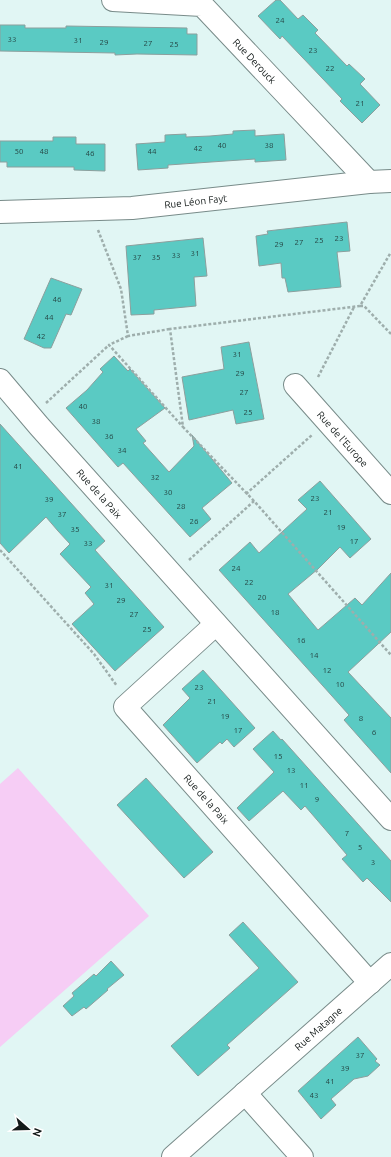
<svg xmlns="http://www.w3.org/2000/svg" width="391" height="1157" viewBox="0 0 391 1157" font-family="Ubuntu,sans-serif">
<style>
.green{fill:#f6cdf5}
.building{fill:#5acac3;stroke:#8c9f9d}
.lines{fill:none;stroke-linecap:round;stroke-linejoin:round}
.minor-casing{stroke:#788b89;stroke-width:24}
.path{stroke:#9eaeac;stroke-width:2.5;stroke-dasharray:3 2;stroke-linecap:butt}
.minor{stroke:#fff;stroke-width:22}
.labels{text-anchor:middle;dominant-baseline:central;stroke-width:3;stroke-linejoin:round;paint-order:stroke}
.number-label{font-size:8px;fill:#254644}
.street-label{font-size:10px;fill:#131a19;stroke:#fff}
</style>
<rect width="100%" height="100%" fill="#e1f6f4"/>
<path class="green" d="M18 768 149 916 0 1047V784Z"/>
<path class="building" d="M276 0H280L298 19 303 15 318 30 315 33 347 66 349 64 365 79 360 84 380 105 362 123 340 101 342 99 282 36 280 39 258 16Z
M0 25H25V28H66V26L187 28V34H197V55L137 54 115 55V53L0 51Z
M255 130V136L284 134 286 160 255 162V159L211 162 168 165V168L138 170 136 144 165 142V135L186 134V137L210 136 233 134V131Z
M53 137H76V144H105V171L74 170V167H7V162H0V141H53Z
M347 222 350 251 337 252 341 287 288 292 285 278H282L281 263 259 266 256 236 268 234 267 231Z
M203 238 207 276 194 277 196 306 154 310V314L131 315 126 246Z
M51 278 82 289 71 315 66 314 51 348H44L24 339Z
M249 342 264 419 236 424 233 410 189 420 182 377 224 369 221 347Z
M114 356 128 371 130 369 165 408 136 429 146 441 143 443 169 472 194 446 192 435 232 483 202 508 211 519 190 537 123 463 118 467 66 408 87 390 103 372 100 369Z
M0 424 105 541 95 550 164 627 115 671 72 624 94 604 85 593 91 587 60 554 70 544 58 531 46 517 9 553 0 543Z
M320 481 371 539 350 558 340 547 318 569 288 594 318 630 355 598 362 605 391 573V632L348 672 391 718V773L344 720 349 715 219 570 250 542 259 553 307 509 298 500Z
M203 670 255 728 234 747 227 739 222 744 220 742 197 763 163 725 190 698 182 689Z
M273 731 281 740 282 739 391 861V902L367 878 363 882 342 859 347 855 330 835 305 806 301 810 283 791 249 821 237 808 274 772 253 749Z
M146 778 213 852 184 878 117 805Z
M243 922 298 982 227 1045 230 1048 198 1076 171 1046 259 968 229 935Z
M111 961 124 975 107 989 108 990 86 1009 84 1007 72 1016 63 1006 74 996 72 993 94 974 96 976Z
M358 1037 377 1059 375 1061 380 1065 368 1076 354 1079 331 1099 336 1105 321 1119 298 1091Z"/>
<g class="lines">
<defs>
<g id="minor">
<path id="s1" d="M113 0 202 5 369 182"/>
<path id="s2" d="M0 212 132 208 369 182 391 181"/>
<path id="s3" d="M0 380 39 426 391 819"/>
<path id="s4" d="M295 385 391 493"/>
<path id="s5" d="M216 624 125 707 370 983"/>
<path d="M245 1093 302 1157"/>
<path id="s6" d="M173 1157 391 964"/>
</g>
</defs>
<use href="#minor" class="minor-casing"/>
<path class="path" d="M98 230 121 289 128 336 170 329
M360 306H364L391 334
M128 336 109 345 183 427
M318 377 354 307
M46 403 109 345
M246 494 312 435
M254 501 183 427 170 329 360 306 391 252
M0 550 94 654 117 686
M189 560 254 501 391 655"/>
<use href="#minor" class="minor"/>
</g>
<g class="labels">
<g class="number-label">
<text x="280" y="20">24</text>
<text x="12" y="39">33</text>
<text x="78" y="40">31</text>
<text x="104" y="42">29</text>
<text x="148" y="43">27</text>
<text x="174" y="44">25</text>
<text x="313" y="50">23</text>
<text x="330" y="68">22</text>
<text x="360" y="103">21</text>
<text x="222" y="145">40</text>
<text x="269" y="145">38</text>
<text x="198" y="148">42</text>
<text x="19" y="151">50</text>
<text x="44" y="151">48</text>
<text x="152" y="151">44</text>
<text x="90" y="153">46</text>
<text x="339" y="238">23</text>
<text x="319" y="240">25</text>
<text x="299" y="242">27</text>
<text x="279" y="244">29</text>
<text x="195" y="253">31</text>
<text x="176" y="255">33</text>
<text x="137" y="257">37</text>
<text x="156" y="257">35</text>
<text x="57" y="299">46</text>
<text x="49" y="317">44</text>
<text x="41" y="336">42</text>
<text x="237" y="354">31</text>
<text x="240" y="373">29</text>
<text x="244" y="392">27</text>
<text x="83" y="406">40</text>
<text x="248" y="412">25</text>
<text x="96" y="421">38</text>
<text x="109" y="436">36</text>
<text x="122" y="450">34</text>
<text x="18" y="466">41</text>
<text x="155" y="477">32</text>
<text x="168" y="492">30</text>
<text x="315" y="498">23</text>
<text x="49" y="499">39</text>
<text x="181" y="506">28</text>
<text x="328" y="512">21</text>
<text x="62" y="514">37</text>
<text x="194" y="521">26</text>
<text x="341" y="527">19</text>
<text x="75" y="529">35</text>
<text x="354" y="541">17</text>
<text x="88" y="543">33</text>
<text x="236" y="568">24</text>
<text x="249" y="582">22</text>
<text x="109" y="585">31</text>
<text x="262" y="597">20</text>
<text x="121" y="600">29</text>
<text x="275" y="612">18</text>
<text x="134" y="614">27</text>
<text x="147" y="629">25</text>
<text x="301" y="640">16</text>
<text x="314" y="655">14</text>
<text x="327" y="670">12</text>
<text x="340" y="684">10</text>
<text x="199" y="687">23</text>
<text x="212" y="701">21</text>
<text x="225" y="716">19</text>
<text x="361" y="718">8</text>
<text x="238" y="730">17</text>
<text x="374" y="732">6</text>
<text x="278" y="756">15</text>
<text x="291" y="770">13</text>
<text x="304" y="785">11</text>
<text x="317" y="799">9</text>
<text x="347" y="833">7</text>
<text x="360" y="847">5</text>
<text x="373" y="862">3</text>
<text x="360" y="1055">37</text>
<text x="345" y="1068">39</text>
<text x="330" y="1081">41</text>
<text x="314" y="1095">43</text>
</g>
<g class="street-label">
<text stroke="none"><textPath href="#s1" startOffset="166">Rue Derouck</textPath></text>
<text stroke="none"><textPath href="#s2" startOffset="196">Rue Léon Fayt</textPath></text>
<text stroke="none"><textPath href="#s4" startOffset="72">Rue de l'Europe</textPath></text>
<text stroke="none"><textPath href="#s3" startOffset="151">Rue de la Paix</textPath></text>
<text stroke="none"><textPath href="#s5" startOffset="246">Rue de la Paix</textPath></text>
<text stroke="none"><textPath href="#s6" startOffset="194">Rue Matagne</textPath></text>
</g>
</g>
<g transform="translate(28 1129) rotate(110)" stroke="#ffffff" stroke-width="3" paint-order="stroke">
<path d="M0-3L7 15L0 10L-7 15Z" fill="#131a19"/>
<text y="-6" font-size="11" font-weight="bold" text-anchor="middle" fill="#131a19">N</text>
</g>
</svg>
